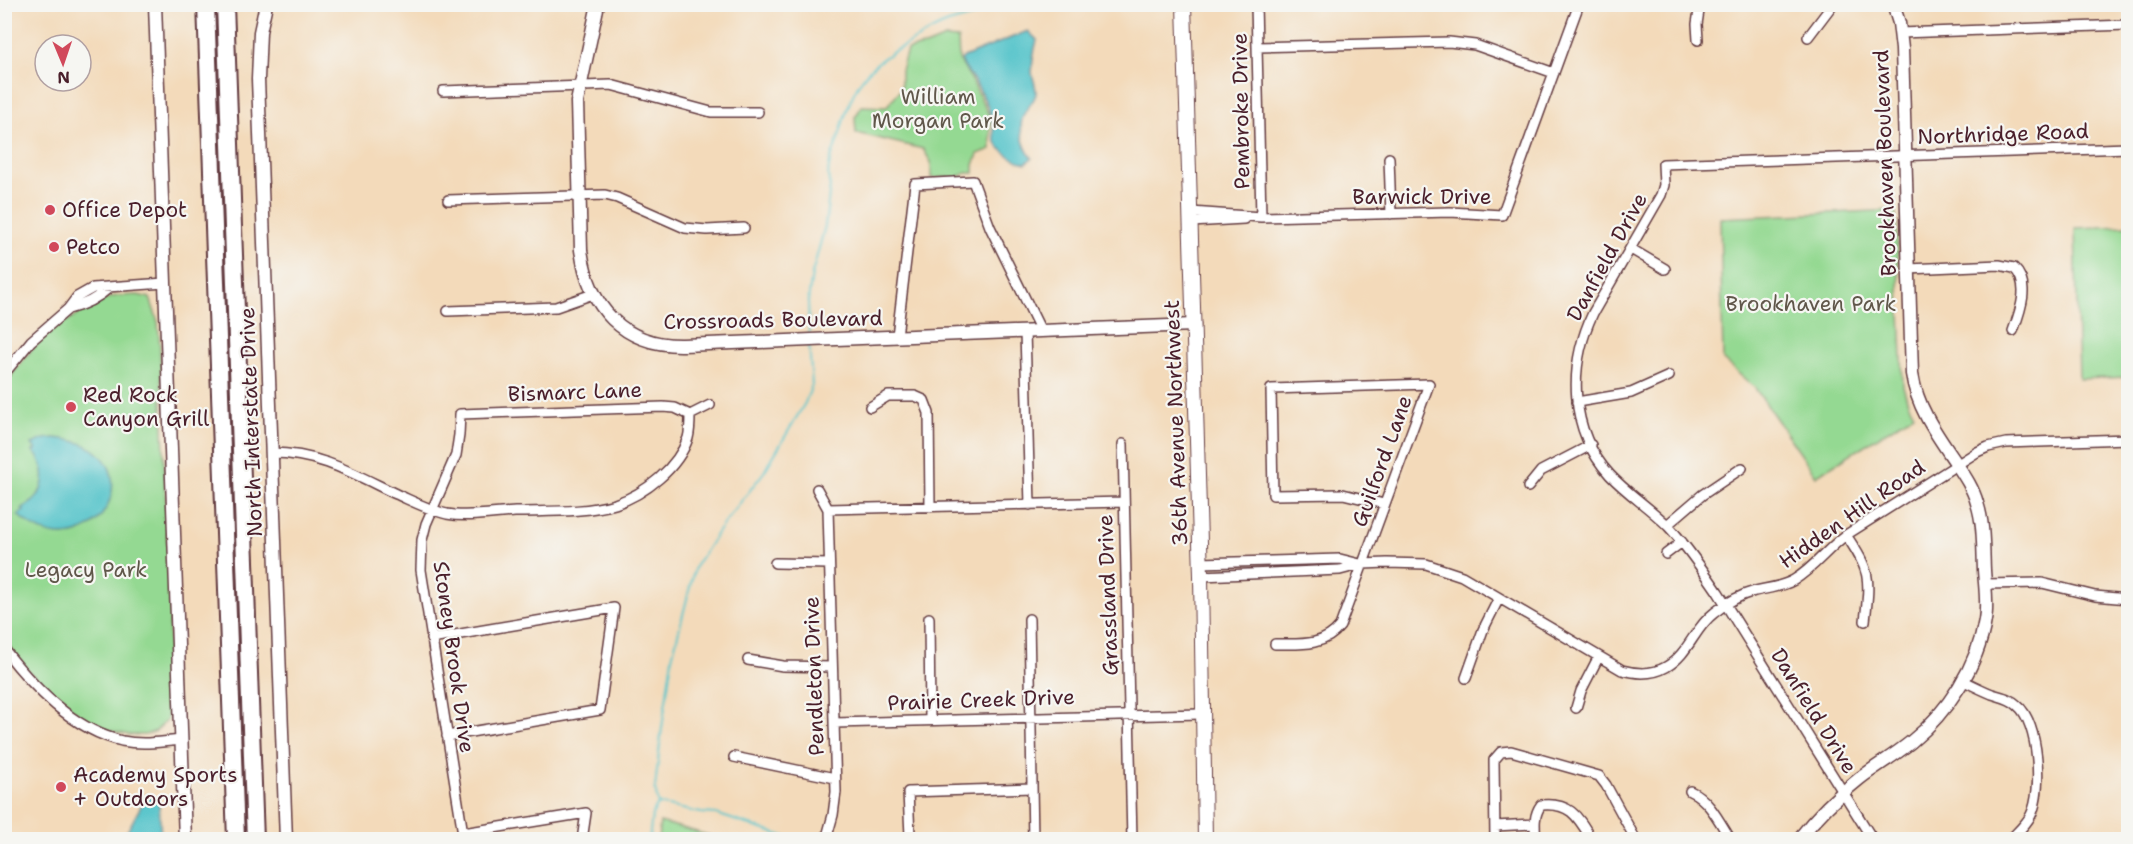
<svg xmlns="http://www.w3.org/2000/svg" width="2133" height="844" viewBox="0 0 2133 844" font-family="'Shantell Sans',sans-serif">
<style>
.green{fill:#94d992;stroke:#6f7c5e;stroke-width:1.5}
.water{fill:#58c5cb;stroke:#51727b;stroke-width:1.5}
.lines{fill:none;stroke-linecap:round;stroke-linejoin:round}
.stream{stroke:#58c5cb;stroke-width:2}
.minor-casing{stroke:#633b40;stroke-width:12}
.tertiary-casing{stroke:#633b40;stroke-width:15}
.secondary-casing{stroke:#633b40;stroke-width:16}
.motorway-casing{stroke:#633b40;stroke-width:20}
.minor{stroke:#fff;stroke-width:9}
.tertiary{stroke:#fff;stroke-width:12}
.secondary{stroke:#fff;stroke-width:14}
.motorway{stroke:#fff;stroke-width:16}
.poi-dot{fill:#d1495b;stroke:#f6f6f2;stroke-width:2}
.labels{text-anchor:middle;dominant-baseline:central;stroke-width:4.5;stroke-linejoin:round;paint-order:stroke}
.park-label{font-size:21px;fill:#60574a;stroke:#f6f6f2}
.street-label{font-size:21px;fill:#4a1f2b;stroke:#f6f6f2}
.poi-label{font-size:21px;fill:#4a1f2b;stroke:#f6f6f2;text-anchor:start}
</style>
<rect width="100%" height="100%" fill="#f6f6f2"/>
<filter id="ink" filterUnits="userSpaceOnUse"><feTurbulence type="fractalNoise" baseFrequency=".0167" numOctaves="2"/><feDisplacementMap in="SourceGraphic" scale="12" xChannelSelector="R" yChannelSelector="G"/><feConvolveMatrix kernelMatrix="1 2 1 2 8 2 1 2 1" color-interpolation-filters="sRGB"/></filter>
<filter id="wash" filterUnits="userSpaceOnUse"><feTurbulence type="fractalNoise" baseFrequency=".008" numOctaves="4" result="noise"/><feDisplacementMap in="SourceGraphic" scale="24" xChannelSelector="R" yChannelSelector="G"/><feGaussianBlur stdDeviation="1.35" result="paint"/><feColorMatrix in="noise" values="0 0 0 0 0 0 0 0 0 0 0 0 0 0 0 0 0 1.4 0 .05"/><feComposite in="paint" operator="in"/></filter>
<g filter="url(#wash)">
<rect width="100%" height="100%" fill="#f3daba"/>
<path class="green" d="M945 38 958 39 959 60 970 77 990 117 991 149 978 154 974 165V173H966L958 177 931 178V162L923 149 856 133 855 117 862 106 886 107 901 89V70L907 50 928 45Z
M1896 210 1903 386 1908 403 1914 414 1816 476 1755 388 1723 360 1720 218Z
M2128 226V377L2079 379 2075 228Z
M138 295 150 298 158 322 160 348 170 614 168 659 169 704 167 720 156 731 145 735H129L99 728 56 698 22 665 5 640 4 385 32 349 59 323 67 321 102 300 117 296Z
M660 822 722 839H658Z"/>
<path class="water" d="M1028 31 1037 40C1034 51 1032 62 1032 73 1033 79 1036 86 1036 92 1036 100 1028 106 1025 112 1017 125 1023 147 1032 158L1026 163C1015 161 1001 152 996 142 993 136 995 129 993 123 990 110 983 95 976 84 972 75 963 69 961 60L964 57Z
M54 438C167 446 95 586 18 515L24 511 22 508C46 498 50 469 33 451L36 450 32 444 44 439Z
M147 795 157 800 159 805 161 839H123Z"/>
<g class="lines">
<path class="stream" d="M809 334 808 301 812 274 825 226 830 186C824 167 835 150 840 133 852 88 863 66 906 45 919 38 932 29 946 24 965 17 977 19 992 4
M658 804 701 813 716 814 795 840
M649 840 652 815 658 804 655 788 661 735 672 658 695 567 719 530 764 472 805 403 812 385 809 343"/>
</g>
</g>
<g filter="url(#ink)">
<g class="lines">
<defs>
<path id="minor" d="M1256 4 1261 217
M1900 33 2128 25
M1808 37 1833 4
M1698 40 1697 24 1700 4
M1257 47 1449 42 1475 45 1554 73
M443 91 611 85 711 112H758
M1389 158 1391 214
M448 200 605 195 617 198 685 228 707 230 744 228
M1191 212 1261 217 1450 212 1502 215 1579 4
M1191 222 1244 219
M1631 249 1665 269
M1908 269 1999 265 2014 268C2031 284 2020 312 2013 331
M68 309C85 305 97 299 110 287
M448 311 556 307 593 294
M1025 332 1030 505
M897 336 915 184 973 181 990 227 1041 331
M4 374 31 341 68 309 77 297 93 288 165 283
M1577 402 1631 393 1669 376
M870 407 888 396H915L924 400 929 413 930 507
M690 415 710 405
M1123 444 1132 840
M272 453C319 453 354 474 396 494 412 501 429 510 447 514 468 518 494 513 515 512 548 511 584 513 615 504 645 494 678 468 688 438 690 431 690 423 690 415
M1528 487 1541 471 1591 445
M817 489 828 509 836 792 833 815 826 840
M828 509 1124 502
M1667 525 1702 495 1742 468
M1846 535C1871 572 1870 577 1865 621
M1666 554 1682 542
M775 563 829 564
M1200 563 1340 559 1360 564
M1201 576 1340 570 1363 564 1387 563 1426 564 1462 576 1622 670C1637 674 1652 675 1666 667 1689 654 1694 628 1714 613 1726 603 1740 595 1755 591 1768 588 1782 587 1794 580 1814 568 1827 549 1846 535L1977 452 1988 447 2006 443 2128 439
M1985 584 2042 583 2095 596 2128 599
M929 618 930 720
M1029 619 1033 840
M431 639 614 608 600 710 447 736
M1275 644C1299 644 1324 647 1340 626L1429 384 1271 389 1273 495 1343 494 1384 504
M4 649C33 687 73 730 122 741 142 745 162 742 182 740
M748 660 783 666 831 667
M1466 678 1483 630 1499 598
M1962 680C1972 685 1982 690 1992 694 2001 697 2010 698 2017 705 2039 722 2043 791 2031 815 2026 825 2017 832 2010 840
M1576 708 1581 691 1598 658
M834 723 1201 714
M734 757 835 778
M1690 791C1709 799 1720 823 1731 840
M1495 826 1535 824
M463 833 586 813 582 840
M910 836 908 792 1032 788
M464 840 421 570 422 540 426 524 456 455 459 435 460 414 663 407 675 408 690 415
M1495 840 1494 760 1501 752 1511 751 1599 776 1606 785 1636 840
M1536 840C1535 827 1533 816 1541 805 1571 802 1578 817 1592 840
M1873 840 1718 592C1702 569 1687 546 1668 526 1650 508 1628 494 1610 475 1569 430 1568 366 1593 313L1661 195 1664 185 1663 164 2128 148"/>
<path id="tertiary" d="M155 4 185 840
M266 4 260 32 258 79 286 840
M598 4 577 102 581 250C589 307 623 346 683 345L1194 325
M1798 840C1816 817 1837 796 1859 779 1876 766 1895 755 1911 742 1947 713 1978 666 1985 620 1988 604 1985 587 1984 570 1983 548 1984 524 1977 503 1973 488 1964 475 1956 463 1937 435 1917 408 1912 374L1902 49 1899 23 1893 4"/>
<path id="secondary" d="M1184 4 1201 576 1205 840"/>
<path id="motorway" d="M206 4 236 840
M225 4 255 840"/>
</defs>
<use href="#minor" class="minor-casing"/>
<use href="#tertiary" class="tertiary-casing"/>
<use href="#secondary" class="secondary-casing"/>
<use href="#motorway" class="motorway-casing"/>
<use href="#minor" class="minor"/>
<use href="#tertiary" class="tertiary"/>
<use href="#secondary" class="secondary"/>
<use href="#motorway" class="motorway"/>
</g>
</g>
<g class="poi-dot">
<circle cx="50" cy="210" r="6"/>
<circle cx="54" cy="247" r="6"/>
<circle cx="71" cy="407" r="6"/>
<circle cx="61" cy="787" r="6"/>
</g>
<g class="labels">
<g class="park-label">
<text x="938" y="97">William<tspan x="938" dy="24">Morgan Park</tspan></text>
<text x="1811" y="304">Brookhaven Park</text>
<text x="86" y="570">Legacy Park</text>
</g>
<g class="street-label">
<text transform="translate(1241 111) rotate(-91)">Pembroke Drive</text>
<text transform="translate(2003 134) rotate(-2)">Northridge Road</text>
<text transform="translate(1885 163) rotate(-92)">Brookhaven Boulevard</text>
<text x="1422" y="197">Barwick Drive</text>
<text transform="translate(1607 257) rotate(-61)">Danfield Drive</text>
<text transform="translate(773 320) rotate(-1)">Crossroads Boulevard</text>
<text transform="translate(575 392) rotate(-2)">Bismarc Lane</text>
<text transform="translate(251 422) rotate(-92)">North Interstate Drive</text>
<text transform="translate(1176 423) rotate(-92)">36th Avenue Northwest</text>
<text transform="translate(1382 461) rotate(-70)">Guilford Lane</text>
<text transform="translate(1852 514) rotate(-35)">Hidden Hill Road</text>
<text transform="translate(1108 595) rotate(-92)">Grassland Drive</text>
<text transform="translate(454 657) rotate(82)">Stoney Brook Drive</text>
<text transform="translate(814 676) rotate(-92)">Pendleton Drive</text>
<text transform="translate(981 700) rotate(-2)">Prairie Creek Drive</text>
<text transform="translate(1814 711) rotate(58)">Danfield Drive</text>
</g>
<g class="poi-label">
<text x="62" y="210">Office Depot</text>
<text x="66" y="247">Petco</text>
<text x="83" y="395">Red Rock<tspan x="83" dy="24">Canyon Grill</tspan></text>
<text x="73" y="775">Academy Sports<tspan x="73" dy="24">+ Outdoors</tspan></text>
</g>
</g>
<rect width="2133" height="844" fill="none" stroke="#f6f6f2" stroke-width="24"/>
<g transform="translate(63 63) rotate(178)"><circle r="28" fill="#f6f6f2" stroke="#b1a0a2" stroke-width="1.5"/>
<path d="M0-4.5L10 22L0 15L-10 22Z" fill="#d1495b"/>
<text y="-9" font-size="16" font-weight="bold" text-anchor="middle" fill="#4a1f2b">N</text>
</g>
</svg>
